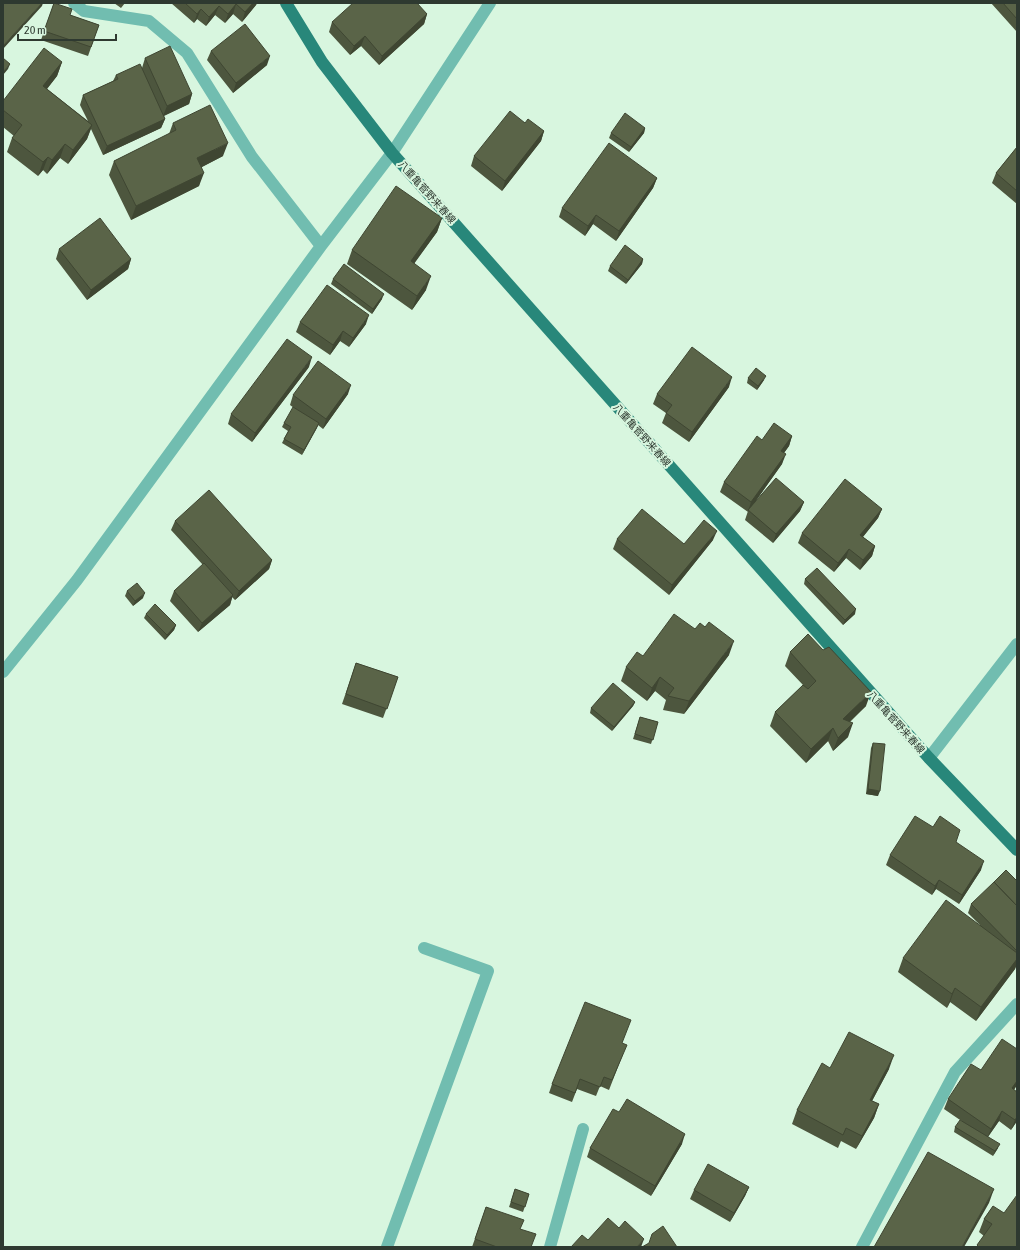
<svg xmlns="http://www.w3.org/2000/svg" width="1020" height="1250" viewBox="0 0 1020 1250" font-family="'Asap Condensed','Noto Sans JP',sans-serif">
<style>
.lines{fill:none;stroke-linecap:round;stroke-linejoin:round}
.minor{stroke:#71bdb0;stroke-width:12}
.major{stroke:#28877a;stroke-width:12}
.wall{fill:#4d563e}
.shaded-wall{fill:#3f4632}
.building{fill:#5a6448;stroke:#3f4632}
.labels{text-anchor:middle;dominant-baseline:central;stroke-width:4;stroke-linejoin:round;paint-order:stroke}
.street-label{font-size:10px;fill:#2e3930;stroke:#d8f6df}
</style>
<rect width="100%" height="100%" fill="#d8f6df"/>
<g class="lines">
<path class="minor" d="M74 3 84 11 149 21 187 53 252 157 321 246
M3 672 77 580 321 246 392 153 490 3
M929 758 1017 644
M387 1247 488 971 424 948
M550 1247 583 1129
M862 1247 955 1072 1017 1004"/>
<path class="major" d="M286 3 322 62 392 153 929 758 1017 850"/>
</g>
<path class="wall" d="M54 3 70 15 99 25 88 56 41 40Z
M114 3H125L121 8Z
M171 3H257L256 5 242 22 233 14 225 23 215 15 206 26 197 19 194 23Z
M991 3H1017V32Z
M427 14 424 24 379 65 361 46 350 55 329 32 332 22Z
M211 51 267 65 233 93 207 60Z
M145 58 192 94 189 104 164 116 165 119 161 128 103 155 91 129 87 139 68 164 60 158 47 174 43 170 38 176 7 152 12 138 14 136 3 127V101L62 62 57 76 47 89 88 121 80 105 83 95 113 81 116 75 142 68Z
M173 123 223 156 202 167 199 186 131 220 109 175 114 161 169 134Z
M525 123 544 131 541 141 502 191 471 166 474 156Z
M645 128 644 133 629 152 609 138 611 133Z
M1017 147V204L992 183 996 173Z
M657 178 653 188 616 241 593 224 585 236 559 217 562 208Z
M442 218 437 232 414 263 426 290 412 310 347 264 352 250Z
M59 249 131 259 128 269 87 300 56 259Z
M643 259 642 264 626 284 608 271 610 266Z
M333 279 382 299 372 314 331 284Z
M300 322 366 324 349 347 340 341 330 355 296 332Z
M309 367 252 442 228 424 231 414Z
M748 378 764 380 757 390 747 383Z
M729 387 689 442 662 423 666 413 653 404 657 394Z
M348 394 323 429 318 425 302 455 282 443 288 431 282 427 284 423 294 408 290 405 293 395Z
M792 436 789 446 784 453 782 464 752 506 804 502 800 511 773 543 745 520 748 511V512L720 492 724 482 762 440Z
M882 509 878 518 863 537 875 546 872 556 860 570 846 558 834 572 798 543 802 533Z
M175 521 272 560 269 569 235 600 232 597 230 605 198 632 170 601 174 591 203 565 171 530Z
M617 539 684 544 713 540 669 595 613 549Z
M805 579 855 614 843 625 804 584Z
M127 591 143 598 133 606 125 596Z
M146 614 176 625 174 630 165 640 144 618Z
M790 652 866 706 850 722 848 737 833 751 828 741 806 763 770 726 775 712 803 685 785 666Z
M729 655 684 714 663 710 666 700 655 691 647 701 621 681 626 667 643 656Z
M356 663 398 677 383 718 342 704Z
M635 702 633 706 612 731 590 713 591 708Z
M640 717 658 722 651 744 633 739Z
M873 743 878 796 866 794 871 748Z
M956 842 981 870 959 904 936 889 932 895 886 865 890 855Z
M1017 881V964L1015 969 976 1021 950 1002 947 1008 898 972 903 958 980 925 968 913 971 904Z
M622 1043 623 1054 609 1090 600 1086 596 1096 577 1089 572 1102 549 1093 552 1084Z
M1017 1049V1085L1014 1090 1017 1092V1121L1011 1130 999 1121 988 1137 998 1148 993 1156 954 1132 955 1127 963 1122 944 1109 948 1099 981 1070Z
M830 1068 889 1069 872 1101 879 1104 874 1118 856 1149 841 1141 838 1148 792 1124 797 1110Z
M619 1112 682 1144 651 1196 587 1157 590 1148Z
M749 1187 745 1196 730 1222 690 1199 694 1190Z
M515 1189 529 1194 523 1212 509 1207Z
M993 1206 1017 1247H976L984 1236 979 1232 984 1219Z
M486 1207 520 1229 531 1247H472Z"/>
<path class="shaded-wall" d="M42 3H43L42 6 3 49V46Z
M253 3H257L256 5 242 22 245 12Z
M236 4 233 14 225 23 228 14Z
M219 6 215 15 206 26 209 17Z
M201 9 197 19 194 23 197 14Z
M427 14 424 24 379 65 382 56Z
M365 36 361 46 350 55 354 46Z
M270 56 267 65 233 93 236 83Z
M62 62 57 76 38 100 43 86Z
M10 64 8 69 3 75V72Z
M192 94 189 104 163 116 167 106Z
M165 119 161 128 103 155 107 146Z
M92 125 87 139 68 164 73 150Z
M645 128 644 133 629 152 631 147Z
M544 131 541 141 502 191 505 181Z
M228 143 223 156 192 172 197 158Z
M65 144 60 158 47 174 52 160Z
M48 157 43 170 38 176 43 162Z
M204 173 199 186 131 220 136 206Z
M657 178 653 188 616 241 619 231Z
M596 215 593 224 585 236 588 226Z
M442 218 437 232 406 275 411 261Z
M131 259 128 269 87 300 91 290Z
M643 259 642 264 626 284 628 280Z
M431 276 426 290 412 310 417 296Z
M384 294 382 299 372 314 373 309Z
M369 315 366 324 349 347 353 338Z
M343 331 340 341 330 355 333 345Z
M312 357 309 367 252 442 255 433Z
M766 376 764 380 757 390 758 386Z
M732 377 729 387 689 442 692 432Z
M351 385 348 394 323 429 326 419Z
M319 423 317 428 302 455 304 450Z
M792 436 789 446 778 461 781 451Z
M786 454 782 464 748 512 751 502Z
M804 502 800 511 773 543 776 534Z
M882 509 878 518 857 544 860 535Z
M717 531 713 540 669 595 672 585Z
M875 546 872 556 860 570 863 560Z
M849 549 846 558 834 572 838 563Z
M272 560 269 569 235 600 239 591Z
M145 593 143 598 133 606 135 601Z
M233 595 230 605 198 632 202 623Z
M856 609 855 614 843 625 845 620Z
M176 625 174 630 165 640 167 635Z
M734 641 729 655 684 714 689 701Z
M660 677 655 691 647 701 652 688Z
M871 692 866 706 838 732 843 719Z
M635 702 633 706 612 731 614 727Z
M853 723 848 737 833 751 838 738Z
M833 728 828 741 806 763 811 749Z
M868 789 880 791 878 796 866 794Z
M984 861 981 870 959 904 962 895Z
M939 880 936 889 932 895 935 886Z
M1017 959V963L1015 969 976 1021 981 1007Z
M955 988 950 1002 947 1008 952 994Z
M894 1055 889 1069 865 1114 870 1100Z
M1017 1081V1085L1008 1098 1012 1088Z
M879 1104 874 1118 856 1149 862 1136Z
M1002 1111 999 1121 987 1138 991 1129Z
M1017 1117V1121L1011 1130 1015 1120Z
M685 1134 682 1144 651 1196 655 1186Z
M1000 1144 998 1148 993 1156 995 1151Z
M749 1187 745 1196 730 1222 734 1213Z
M994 1189 989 1203 964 1247H962Z
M644 1239 641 1247H637Z"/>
<path class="building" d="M3 3H42L3 46Z
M54 3 72 9 70 15 99 25 91 47 44 31Z
M185 3H253L245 12 236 4 228 14 219 6 209 17 201 9 197 14Z
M353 3H417L427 14 382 56 365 36 354 46 332 22Z
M1003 3H1017V19Z
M245 24 270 56 236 83 211 51Z
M170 46 192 94 167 106 145 58Z
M44 48 62 62 43 86 92 125 73 150 65 144 52 160 48 157 43 162 12 138 22 125 3 110V101Z
M3 58 10 64 3 72Z
M140 64 165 119 107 146 83 95 118 79 116 75Z
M210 105 228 143 197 158 204 173 136 206 114 161 176 130 173 123Z
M510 111 525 123 528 119 544 131 505 181 474 156Z
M625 113 645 128 631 147 611 133Z
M609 143 657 178 619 231 596 215 588 226 562 208Z
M1017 147V191L996 173Z
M396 186 442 218 411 261 431 276 417 296 352 250Z
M100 218 131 259 91 290 59 249Z
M625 245 643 259 628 280 610 266Z
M344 264 384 294 373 309 333 279Z
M327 285 369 315 353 338 343 331 333 345 300 322Z
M287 339 312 357 255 433 231 414Z
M692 347 732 377 692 432 666 413 672 405 657 394Z
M318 361 351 385 326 419 293 395Z
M756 368 766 376 758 386 748 378Z
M293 407 319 423 304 450 284 439 291 427 284 423Z
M774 423 792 436 781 451 786 454 751 502 724 482 757 436 762 440Z
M776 478 804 502 776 534 748 510Z
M845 479 882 509 860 535 875 546 863 560 849 549 838 563 802 533Z
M209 490 272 560 239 591 175 521Z
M642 509 684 544 704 520 717 531 672 585 617 539Z
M204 563 233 595 202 623 174 591Z
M817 568 856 609 845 620 805 579Z
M137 583 145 593 135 601 127 591Z
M155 604 176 625 167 635 146 614Z
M674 614 695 629 700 623 705 627 709 622 734 641 689 701 668 696 674 688 660 677 652 688 626 667 637 652 643 656Z
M808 634 823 650 829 647 871 692 843 719 853 723 838 738 833 728 811 749 775 712 803 685 808 689 816 681 790 652Z
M356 663 398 677 387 709 346 694Z
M613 683 635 702 614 727 591 708Z
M640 717 658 722 653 740 635 734Z
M873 743 885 744 880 791 868 789Z
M915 816 933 827 940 816 960 830 956 842 984 861 962 895 939 880 935 886 890 855Z
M1006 870 1017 881V906L994 882Z
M994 882 1017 906V951L971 904Z
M946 900 1017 953V959L981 1007 955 988 952 994 903 958Z
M585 1002 631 1020 622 1043 627 1045 612 1080 604 1077 600 1087 580 1079 575 1093 552 1084Z
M849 1032 894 1055 870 1100 879 1104 862 1136 846 1128 843 1135 797 1110 822 1063 830 1068Z
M1002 1039 1017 1049V1081L1012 1088 1017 1092V1117L1015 1120 1002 1111 991 1129 948 1099 971 1064 981 1070Z
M627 1099 685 1134 655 1186 590 1148 613 1109 619 1112Z
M960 1120 1000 1144 995 1151 955 1127Z
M928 1152 994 1189 962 1247H874Z
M708 1164 749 1187 734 1213 694 1190Z
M515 1189 529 1194 525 1207 511 1202Z
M1017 1195V1247H979L977 1245 992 1224 984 1219 993 1206 1004 1213Z
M486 1207 524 1220 520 1229 536 1234 531 1247H497L475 1239Z
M608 1218 619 1228 625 1221 644 1239 637 1247H571L582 1235 588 1240Z
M663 1226 677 1247H642L649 1243 652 1234Z"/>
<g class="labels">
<g class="street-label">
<text transform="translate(427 192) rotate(48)">八重亀菅野来春線</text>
<text transform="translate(642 435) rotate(48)">八重亀菅野来春線</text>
<text transform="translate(896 722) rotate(48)">八重亀菅野来春線</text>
</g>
</g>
<rect width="1020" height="1250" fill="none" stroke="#2e3930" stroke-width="8"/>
<path d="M18 34v6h98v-6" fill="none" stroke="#2e3930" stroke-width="2"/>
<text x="24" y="34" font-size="12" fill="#2e3930" stroke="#d8f6df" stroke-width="3" paint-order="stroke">20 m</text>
</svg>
